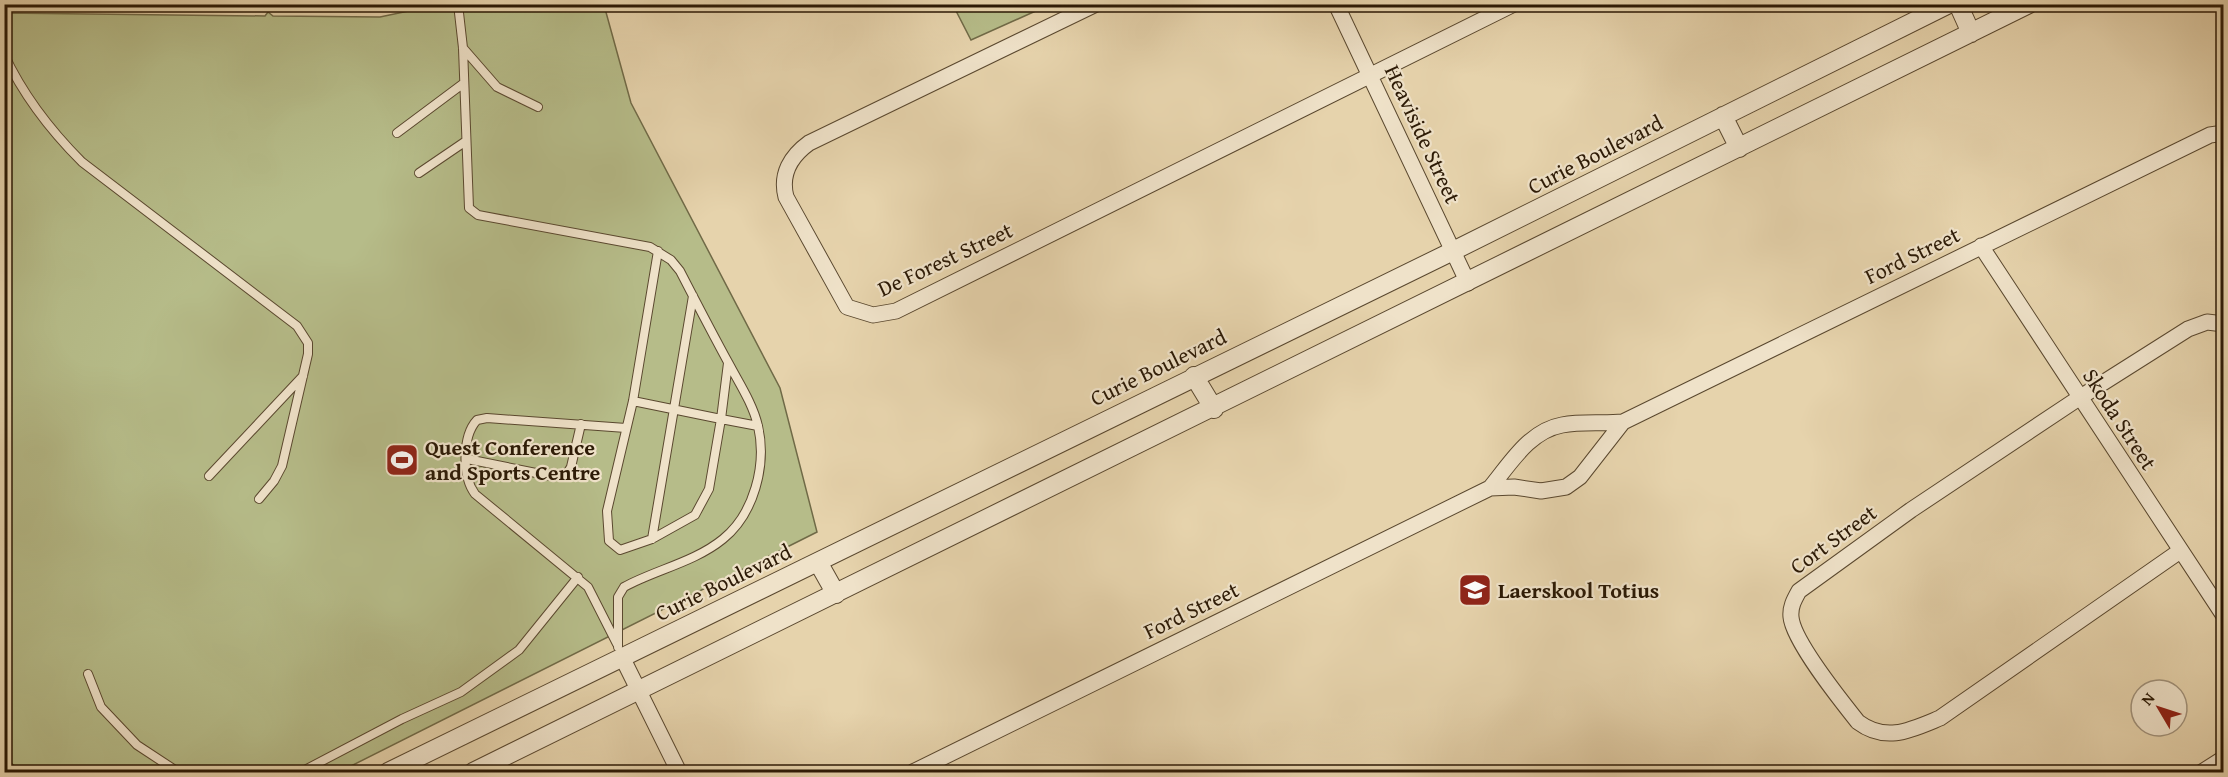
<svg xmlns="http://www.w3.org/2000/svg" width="2228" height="777" viewBox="0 0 2228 777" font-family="'Gentium Book Plus',serif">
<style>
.green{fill:#b6bc89;stroke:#706a47;stroke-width:1.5}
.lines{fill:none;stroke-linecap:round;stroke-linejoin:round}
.service-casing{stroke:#5a482f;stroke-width:10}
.minor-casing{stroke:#5a482f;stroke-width:17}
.tertiary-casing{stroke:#5a482f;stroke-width:20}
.service{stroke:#efe2c9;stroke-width:8}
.minor{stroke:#efe2c9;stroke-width:15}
.tertiary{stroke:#efe2c9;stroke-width:18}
.labels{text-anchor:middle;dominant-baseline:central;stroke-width:4.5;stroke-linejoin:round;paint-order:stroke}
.street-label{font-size:22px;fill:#2b1905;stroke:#efe2c9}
.poi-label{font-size:22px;font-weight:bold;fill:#2b1905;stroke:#efe2c9;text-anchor:start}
</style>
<rect width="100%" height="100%" fill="#e6d3ac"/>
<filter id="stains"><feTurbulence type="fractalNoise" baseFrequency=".00333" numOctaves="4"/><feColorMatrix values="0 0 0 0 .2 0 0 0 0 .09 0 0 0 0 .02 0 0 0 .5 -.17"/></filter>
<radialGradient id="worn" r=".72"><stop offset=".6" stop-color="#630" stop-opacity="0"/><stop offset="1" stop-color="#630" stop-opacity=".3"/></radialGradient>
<path class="green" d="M437 5H604L631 103 780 388 817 532 339 772H23L4 758V13L265 16 268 12 273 16 380 17Z
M953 5H1049L971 40Z"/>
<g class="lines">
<defs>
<path id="service" d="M458 4 463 48 469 208 478 215 650 247 671 260 680 271C696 302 712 333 729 364 739 383 753 404 758 426 767 465 754 514 723 539 695 562 655 570 624 587L618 597V647
M463 48 497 87 538 107
M4 54C23 95 50 130 82 162L297 326 308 343V354L282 466 274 481 259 499
M397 133 464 83
M419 173 466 141
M728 363 721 419 758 426
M633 401 721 419 709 489 695 515 652 539 620 550 609 541 607 511 633 401 658 251
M467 459 551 476 566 475 571 467 581 424
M209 476 303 376
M652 539 693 296
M617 644 588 587 475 494C462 477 462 436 477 420L487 418 626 428
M88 674 101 707 137 745 178 772
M301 772 402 719 461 692 519 650 578 577"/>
<path id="minor" d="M1096 4 809 143C791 156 780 174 786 197L847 307 873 315 896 311 1514 4
M1336 4 1468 283
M1981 246 2224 616
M1490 488C1510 464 1529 431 1562 425 1582 421 1603 424 1623 422
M2180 551 1940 718C1911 730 1886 743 1858 722 1842 702 1793 641 1791 617 1790 607 1794 600 1799 591L1911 510 2079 398 2188 329 2207 322 2224 324
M622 657 679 772
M913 772 1490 488 1514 487 1541 491 1566 487 1580 477 1623 422 2210 135 2224 133
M2202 772 2224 758"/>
<path id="tertiary" d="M1958 4 1971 33
M1723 116 1739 148
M1194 376 1214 409
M818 562 836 594
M388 772 1453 251 1949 4
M473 772 2029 4"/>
</defs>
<use href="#service" class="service-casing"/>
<use href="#minor" class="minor-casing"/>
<use href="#tertiary" class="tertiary-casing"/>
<use href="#service" class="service"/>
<use href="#minor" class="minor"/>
<use href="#tertiary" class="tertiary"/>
</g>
<defs>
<symbol id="stadium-square" viewBox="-11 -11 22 22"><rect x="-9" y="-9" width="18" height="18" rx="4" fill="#8f2418" stroke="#efe2c9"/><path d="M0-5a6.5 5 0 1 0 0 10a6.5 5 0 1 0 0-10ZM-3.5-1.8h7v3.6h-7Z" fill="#fff"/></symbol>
<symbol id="school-square" viewBox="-11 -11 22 22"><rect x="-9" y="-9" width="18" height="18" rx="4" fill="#8f2418" stroke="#efe2c9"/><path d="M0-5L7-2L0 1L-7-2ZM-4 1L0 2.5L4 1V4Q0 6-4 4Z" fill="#fff"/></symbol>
</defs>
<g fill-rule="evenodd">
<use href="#stadium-square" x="383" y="441" width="38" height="38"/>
<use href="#school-square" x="1456" y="571" width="38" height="38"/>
</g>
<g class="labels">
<g class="street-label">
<text transform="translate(1423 134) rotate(65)">Heaviside Street</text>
<text transform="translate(1595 154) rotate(-27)">Curie Boulevard</text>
<text transform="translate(1912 255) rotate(-26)">Ford Street</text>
<text transform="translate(945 259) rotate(-25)">De Forest Street</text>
<text transform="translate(1158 367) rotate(-26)">Curie Boulevard</text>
<text transform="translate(2120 419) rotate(57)">Skoda Street</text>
<text transform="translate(1833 539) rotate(-36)">Cort Street</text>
<text transform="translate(723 582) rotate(-26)">Curie Boulevard</text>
<text transform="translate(1191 610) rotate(-26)">Ford Street</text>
</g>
<g class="poi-label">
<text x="425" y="447">Quest Conference<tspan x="425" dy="25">and Sports Centre</tspan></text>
<text x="1498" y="590">Laerskool Totius</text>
</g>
</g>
<rect width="2228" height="777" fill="none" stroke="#e6d3ac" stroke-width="24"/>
<rect x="6" y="6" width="2216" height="765" fill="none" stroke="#2b1905" stroke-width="3"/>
<rect x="12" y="12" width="2204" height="753" fill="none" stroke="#2b1905" stroke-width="1.5"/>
<g transform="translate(2159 708) rotate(309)"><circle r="28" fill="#efe2c9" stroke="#a1927b" stroke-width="1.5"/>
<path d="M0-4.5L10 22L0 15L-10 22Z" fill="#8f2418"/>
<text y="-9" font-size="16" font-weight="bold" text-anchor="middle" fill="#2b1905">N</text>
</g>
<rect width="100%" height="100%" filter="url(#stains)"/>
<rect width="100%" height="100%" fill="url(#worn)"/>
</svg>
